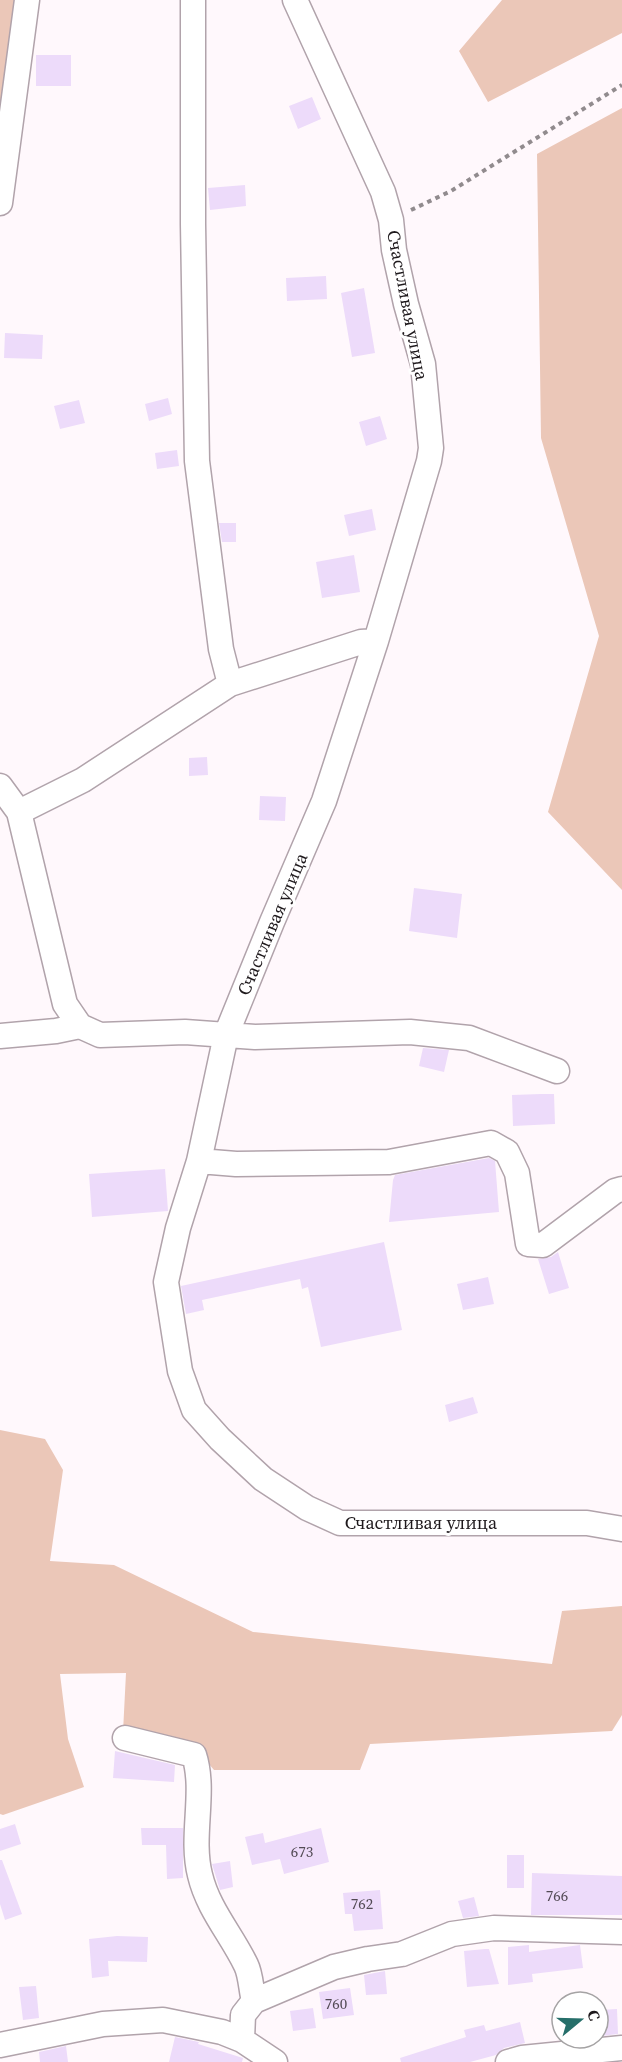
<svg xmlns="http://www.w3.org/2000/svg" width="622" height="2062" viewBox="0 0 622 2062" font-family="'Source Serif 4',serif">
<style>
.green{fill:#ebc7b8}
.building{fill:#eddbfa}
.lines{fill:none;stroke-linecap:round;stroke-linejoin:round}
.minor-casing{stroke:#b1a3ab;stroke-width:27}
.path{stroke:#918b8e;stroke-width:4;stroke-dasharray:4.5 4.5;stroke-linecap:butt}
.minor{stroke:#fff;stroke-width:24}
.labels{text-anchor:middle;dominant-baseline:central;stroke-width:6;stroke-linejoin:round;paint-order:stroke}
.number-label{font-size:15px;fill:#524a54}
.street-label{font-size:18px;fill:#1e191c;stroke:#fff}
</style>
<rect width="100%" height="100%" fill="#fff8fc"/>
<path class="green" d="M0 0H26L0 153Z
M502 0H622V33L488 102 459 51Z
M622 108V890L548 812 599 636 541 438 537 154Z
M0 1430 45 1439 63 1470 50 1561 114 1565 253 1632 552 1664 562 1611 622 1606V1715L612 1731 370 1744 360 1770H214L194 1746 123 1732 126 1673 60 1674 68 1739 84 1787 3 1815 0 1814Z"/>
<path class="building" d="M36 55H71V86H36Z
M312 97 321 119 298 129 289 106Z
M245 185 246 206 210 210 208 188Z
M326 276 327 299 287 301 286 278Z
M364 288 375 353 352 357 341 293Z
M5 333 43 335 42 359 4 358Z
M168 398 172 414 149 421 145 404Z
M79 400 85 423 60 429 54 406Z
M380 416 387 439 366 446 359 422Z
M177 450 179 466 157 469 155 453Z
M372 509 376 530 349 536 344 515Z
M219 523H236V542H222Z
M354 555 360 592 322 598 316 562Z
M207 757 208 775 189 776V758Z
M260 796 286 797 285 821 259 820Z
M414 888 462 894 457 938 409 931Z
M423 1048 449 1050 444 1072 419 1066Z
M541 1094H554L555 1124 513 1126 512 1095Z
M489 1158 495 1161 499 1212 389 1222 393 1180 395 1175Z
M165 1169 168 1211 92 1217 89 1174Z
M384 1242 402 1330 321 1347 308 1287 302 1289 300 1279 202 1300 204 1310 186 1314 181 1286Z
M558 1252 569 1288 549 1294 538 1259 551 1257Z
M488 1277 494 1304 463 1310 457 1284Z
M473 1397 478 1413 449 1422 445 1405Z
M115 1751 175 1765 174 1782 113 1778Z
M15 1824 21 1844 0 1851V1829Z
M141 1828H183V1878L167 1879 166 1845H142Z
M321 1828 329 1862 284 1874 280 1859 252 1865 245 1837 263 1833 265 1843Z
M507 1855H524V1888H507Z
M0 1860H2L22 1914 5 1920 0 1904Z
M230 1861 233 1887 220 1890 212 1864Z
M532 1873 622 1876V1915H531Z
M380 1890 383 1929 354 1931 352 1914H345L343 1893Z
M474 1897 479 1916 463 1918 458 1901Z
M117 1936 148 1937 147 1962 108 1961 109 1976 92 1978 89 1939Z
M529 1945V1952L580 1945 583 1968 532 1974 533 1982 508 1985V1947Z
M485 1949H489L499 1984 467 1987 464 1951Z
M385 1971 387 1994 366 1995 364 1975Z
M36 1986 39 2018 23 2020 19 1987Z
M350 1988 354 2015 323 2019 319 1992Z
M313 2008 316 2028 293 2031 290 2011Z
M617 2009 618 2034 601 2036 600 2010Z
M520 2022 525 2043 504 2048 496 2055 470 2062H401L400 2058 466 2037 464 2030 484 2025 486 2031Z
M175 2037 199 2042 198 2044 243 2058 242 2062H169Z
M66 2046 68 2062H40L39 2052Z"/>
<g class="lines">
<defs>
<path id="minor" d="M193 0V224L197 461 221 649 230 684
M295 0 383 192 391 220 394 250 406 304 423 364 431 448 429 461 376 641 324 801 272 922 226 1035 199 1161 178 1228 166 1282 180 1371 194 1410 220 1439 263 1479 307 1508 340 1523H587L622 1529
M0 203 27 0
M0 786 19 812 65 1004 80 1026 100 1035 185 1032 255 1037 410 1032 469 1038 557 1071
M19 812 83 780 230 684 361 642 376 641
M0 1036 56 1031 80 1026
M199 1161 236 1164 389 1162 491 1143 507 1152 517 1173 528 1244 543 1245 615 1191 622 1189
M125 1738 194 1755C206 1792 190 1836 200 1875 208 1909 231 1934 246 1965 251 1975 251 1990 254 2001
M242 2040 243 2015 254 2001 334 1967 368 1959 402 1954 452 1934 494 1928 622 1932
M0 2045 103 2024 163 2020 222 2032 242 2040 275 2062
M508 2062 522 2058 622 2048"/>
</defs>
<use href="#minor" class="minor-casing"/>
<path class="path" d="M411 210 451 191 622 85"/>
<use href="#minor" class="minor"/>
</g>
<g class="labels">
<g class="number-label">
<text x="302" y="1851">673</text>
<text x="557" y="1895">766</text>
<text x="362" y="1903">762</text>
<text x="336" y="2003">760</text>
</g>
<g class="street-label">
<text transform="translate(408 305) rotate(79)">Счастливая улица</text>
<text transform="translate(272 924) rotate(-67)">Счастливая улица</text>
<text x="421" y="1522">Счастливая улица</text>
</g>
</g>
<g transform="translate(580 2020) rotate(71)"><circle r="28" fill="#ffffff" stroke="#a5a3a4" stroke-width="1.5"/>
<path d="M0-4.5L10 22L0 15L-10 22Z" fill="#266f6a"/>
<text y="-9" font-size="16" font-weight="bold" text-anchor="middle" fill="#1e191c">С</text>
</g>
</svg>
